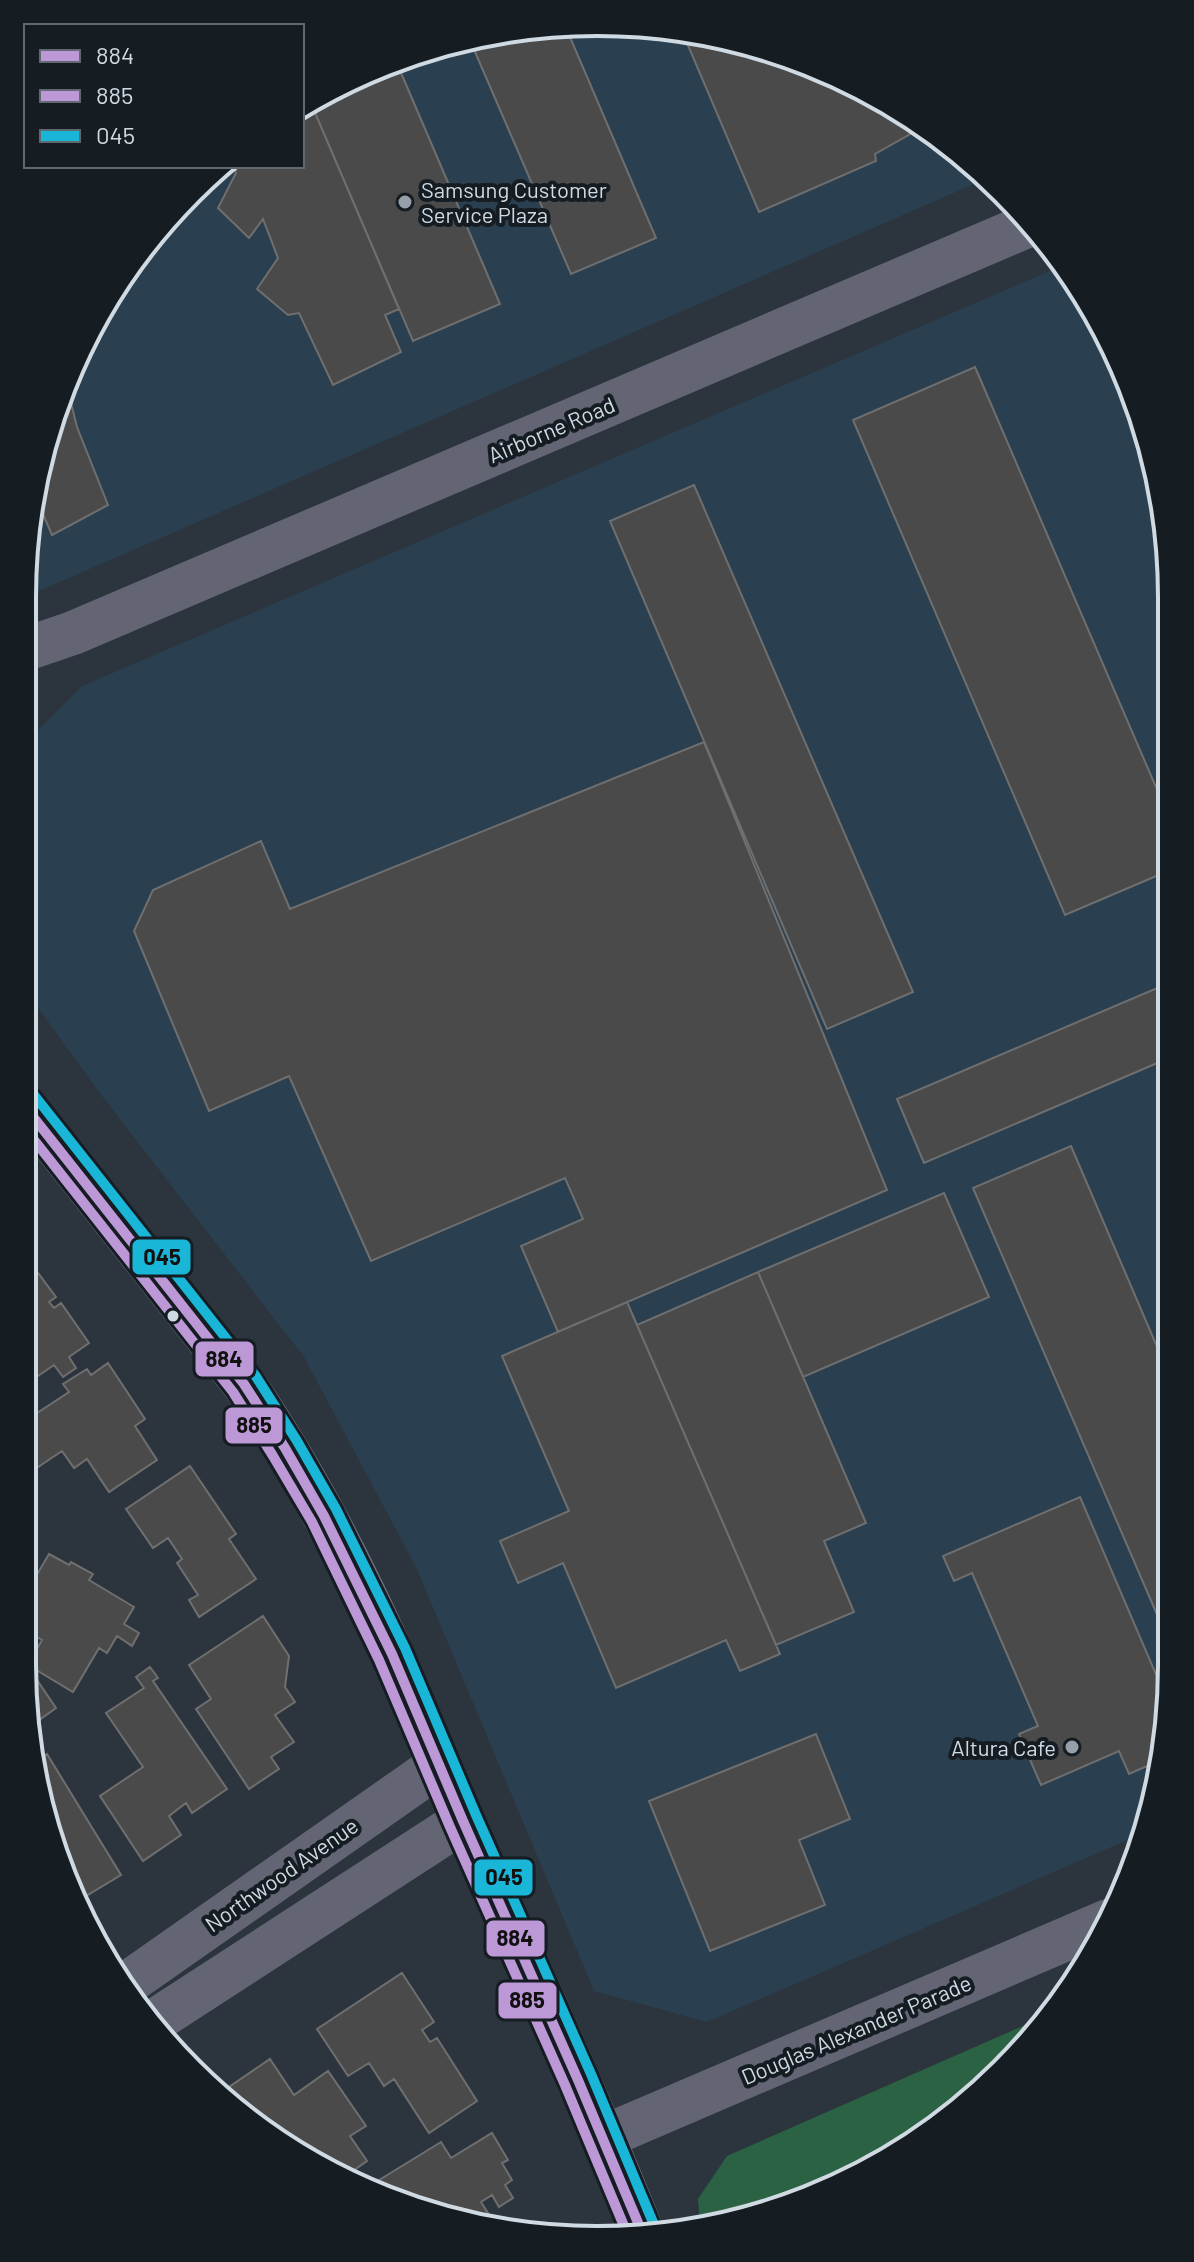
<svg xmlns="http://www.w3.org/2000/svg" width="1194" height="2262" viewBox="0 0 1194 2262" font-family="Barlow,sans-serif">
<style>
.built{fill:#2a3f4f}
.green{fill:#2c6244}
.building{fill:#4a4a4b;stroke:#6f6f6f;stroke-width:2}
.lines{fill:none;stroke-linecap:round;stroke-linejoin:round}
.minor{stroke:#636575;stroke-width:44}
.major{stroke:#6b6e83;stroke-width:44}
.bus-1-casing{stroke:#151d23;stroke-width:16}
.bus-2-casing{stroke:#151d23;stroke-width:16}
.bus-3-casing{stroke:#151d23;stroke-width:16}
.bus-1{stroke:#bc98d6;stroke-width:10}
.bus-2{stroke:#bc98d6;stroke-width:10}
.bus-3{stroke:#1ab6d8;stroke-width:10}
.poi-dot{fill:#97a0a8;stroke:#151d23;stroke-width:3}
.bus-dot{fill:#d0dae2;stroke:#151d23;stroke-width:3}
.labels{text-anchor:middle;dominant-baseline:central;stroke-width:8;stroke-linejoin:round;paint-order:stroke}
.poi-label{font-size:22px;fill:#d0dae2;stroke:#151d23;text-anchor:start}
.street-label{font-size:22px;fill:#d0dae2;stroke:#151d23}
.rim{fill:none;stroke:#d0dae2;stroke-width:4}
.line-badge{stroke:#151d23;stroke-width:3}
.pale-badge-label{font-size:22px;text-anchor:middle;font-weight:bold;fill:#111}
</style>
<rect width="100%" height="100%" fill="#2c353d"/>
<path class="built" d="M559 23 672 27 781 52 884 99 976 165 988 178 23 598V560L42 448 99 310 164 218 220 166H302V107L342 82 448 42Z
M1064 265 1075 277 1128 377 1167 522 1171 1702 1152 1814 1144 1833 707 2022 594 1991 416 1567 304 1357 102 1096 23 987V745L82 686Z"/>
<path class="green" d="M1041 2018 976 2097 817 2196 700 2224 698 2199 727 2156Z"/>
<path class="building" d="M559 23H564L656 238 571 274 469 38Z
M681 29 781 52 884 99 923 127 875 154 876 161 759 212Z
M396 61 500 304 413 341 310 101 342 82Z
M310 101 399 309 385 315 401 352 333 385 299 313 288 315 257 289 278 258 263 219 249 238 218 208 236 173 234 166H302V107Z
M975 367 1168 815V871L1065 915 853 420Z
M67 387 77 427 108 505 52 535 34 493 42 448Z
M694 485 913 992 827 1029 610 521Z
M704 742 887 1190 558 1332 521 1246 583 1219 565 1178 371 1261 289 1076 209 1111 134 931 153 890 261 841 290 909Z
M1169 983V1058L924 1163 897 1099Z
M1169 1086V1117L1158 1090Z
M1071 1146 1170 1377 1171 1647 973 1188Z
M944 1193 989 1297 803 1377 758 1272Z
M22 1259 34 1276 38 1273 56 1297 49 1302 54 1308 61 1303 89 1343 69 1357 76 1368 63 1377 54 1365 29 1382 22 1372Z
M758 1272 866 1523 824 1541 854 1612 776 1645 637 1325Z
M627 1302 780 1654 740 1671 726 1640 616 1688 563 1563 518 1583 500 1541 569 1511 502 1356Z
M108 1363 145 1419 135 1426 157 1460 109 1492 87 1459 74 1468 62 1451 32 1471 22 1456V1423L69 1392 63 1384 87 1369 91 1375Z
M190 1466 236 1534 229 1539 256 1579 199 1617 189 1600 198 1595 177 1563 182 1559 168 1538 153 1548 126 1509Z
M1080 1497 1170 1707 1161 1760 1129 1774 1119 1751 1041 1785 1019 1734 1038 1726 972 1573 954 1581 943 1556Z
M49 1554 69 1565 71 1562 93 1574 89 1580 134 1607 124 1624 139 1633 132 1646 117 1636 107 1653 99 1648 73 1692 28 1665 42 1640 22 1628V1600Z
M263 1616 289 1656 285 1687 295 1702 275 1715 294 1742 271 1757 279 1769 249 1789 196 1709 211 1699 189 1665Z
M150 1667 158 1678 153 1681 227 1789 192 1813 186 1803 169 1816 181 1835 143 1861 100 1796 143 1767 106 1713 144 1688 136 1677Z
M35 1677 56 1708 35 1723 31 1717 25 1684Z
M816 1734 850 1819 799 1840 825 1905 710 1951 649 1801Z
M47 1754 121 1875 81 1899 53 1850 38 1760Z
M402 1973 434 2022 422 2030 430 2042 437 2038 477 2101 429 2133 394 2079 384 2086 369 2063 348 2076 317 2029Z
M270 2059 294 2095 328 2071 366 2126 350 2136 367 2161 347 2175 278 2143 237 2105 226 2089Z
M492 2133 508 2160 502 2163 512 2180 505 2185 513 2198 499 2207 492 2195 481 2202 493 2221 488 2224 449 2221 371 2185 441 2142 451 2158Z"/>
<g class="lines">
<path class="minor" d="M23 650 73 633 1029 225
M125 1985 439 1765
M150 2024 463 1821
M604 2137 1108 1921"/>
<path class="major" d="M23 1104 244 1384C301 1467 351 1562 392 1654 416 1710 439 1766 463 1821 524 1959 588 2096 644 2237"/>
<defs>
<path id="bus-1" d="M23 1104 244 1384 285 1448 324 1516 392 1654 463 1821 578 2080 644 2237"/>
<path id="bus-2" d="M23 1126 233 1392 273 1456 312 1522 379 1660 450 1827 565 2085 629 2238"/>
<path id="bus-3" d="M34 1095 255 1375 297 1441 336 1509 405 1648 476 1815 591 2074 657 2232"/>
</defs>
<use href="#bus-1" class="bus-1-casing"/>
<use href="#bus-2" class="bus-2-casing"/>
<use href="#bus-3" class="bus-3-casing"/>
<use href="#bus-1" class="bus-1"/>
<use href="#bus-2" class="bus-2"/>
<use href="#bus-3" class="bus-3"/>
</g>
<g class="poi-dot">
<circle cx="405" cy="202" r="8"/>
<circle cx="1072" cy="1747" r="8"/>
</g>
<circle class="bus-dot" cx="173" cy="1316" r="7"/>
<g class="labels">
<g class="poi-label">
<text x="421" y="189">Samsung Customer<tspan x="421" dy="25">Service Plaza</tspan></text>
<text x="1056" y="1747" text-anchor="end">Altura Cafe</text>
</g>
<g class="street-label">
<text transform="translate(551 429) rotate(-23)">Airborne Road</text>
<text transform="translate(281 1874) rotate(-35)">Northwood Avenue</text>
<text transform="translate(856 2029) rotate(-23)">Douglas Alexander Parade</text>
</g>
</g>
<path d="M0 0H1194V2262H0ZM597 36H597A561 561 0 0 1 1158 597V1665A561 561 0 0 1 597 2226H597A561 561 0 0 1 36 1665V597A561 561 0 0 1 597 36Z" fill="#151d23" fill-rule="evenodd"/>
<path class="rim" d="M597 36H597A561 561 0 0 1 1158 597V1665A561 561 0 0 1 597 2226H597A561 561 0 0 1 36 1665V597A561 561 0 0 1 597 36Z"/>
<g class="line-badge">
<rect x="131" y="1238" width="61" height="38" rx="8" fill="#1ab6d8"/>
<rect x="194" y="1340" width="61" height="38" rx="8" fill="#bc98d6"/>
<rect x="224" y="1406" width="60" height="39" rx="8" fill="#bc98d6"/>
<rect x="473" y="1858" width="61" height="39" rx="8" fill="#1ab6d8"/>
<rect x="485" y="1919" width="61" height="39" rx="8" fill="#bc98d6"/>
<rect x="497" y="1981" width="61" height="39" rx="8" fill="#bc98d6"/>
</g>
<g class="pale-badge-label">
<text x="162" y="1265">045</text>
<text x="224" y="1367">884</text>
<text x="254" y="1433">885</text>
<text x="504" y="1885">045</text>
<text x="515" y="1946">884</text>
<text x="527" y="2008">885</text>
</g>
<rect x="24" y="24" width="280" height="144" fill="#151d23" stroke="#60696f" stroke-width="2"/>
<rect x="40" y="50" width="40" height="12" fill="#bc98d6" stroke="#60696f" stroke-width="2"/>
<text x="96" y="64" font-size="24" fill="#d0dae2">884</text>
<rect x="40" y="90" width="40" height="12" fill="#bc98d6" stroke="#60696f" stroke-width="2"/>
<text x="96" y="104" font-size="24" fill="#d0dae2">885</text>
<rect x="40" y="130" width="40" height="12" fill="#1ab6d8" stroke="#60696f" stroke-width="2"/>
<text x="96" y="144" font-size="24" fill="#d0dae2">045</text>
</svg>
